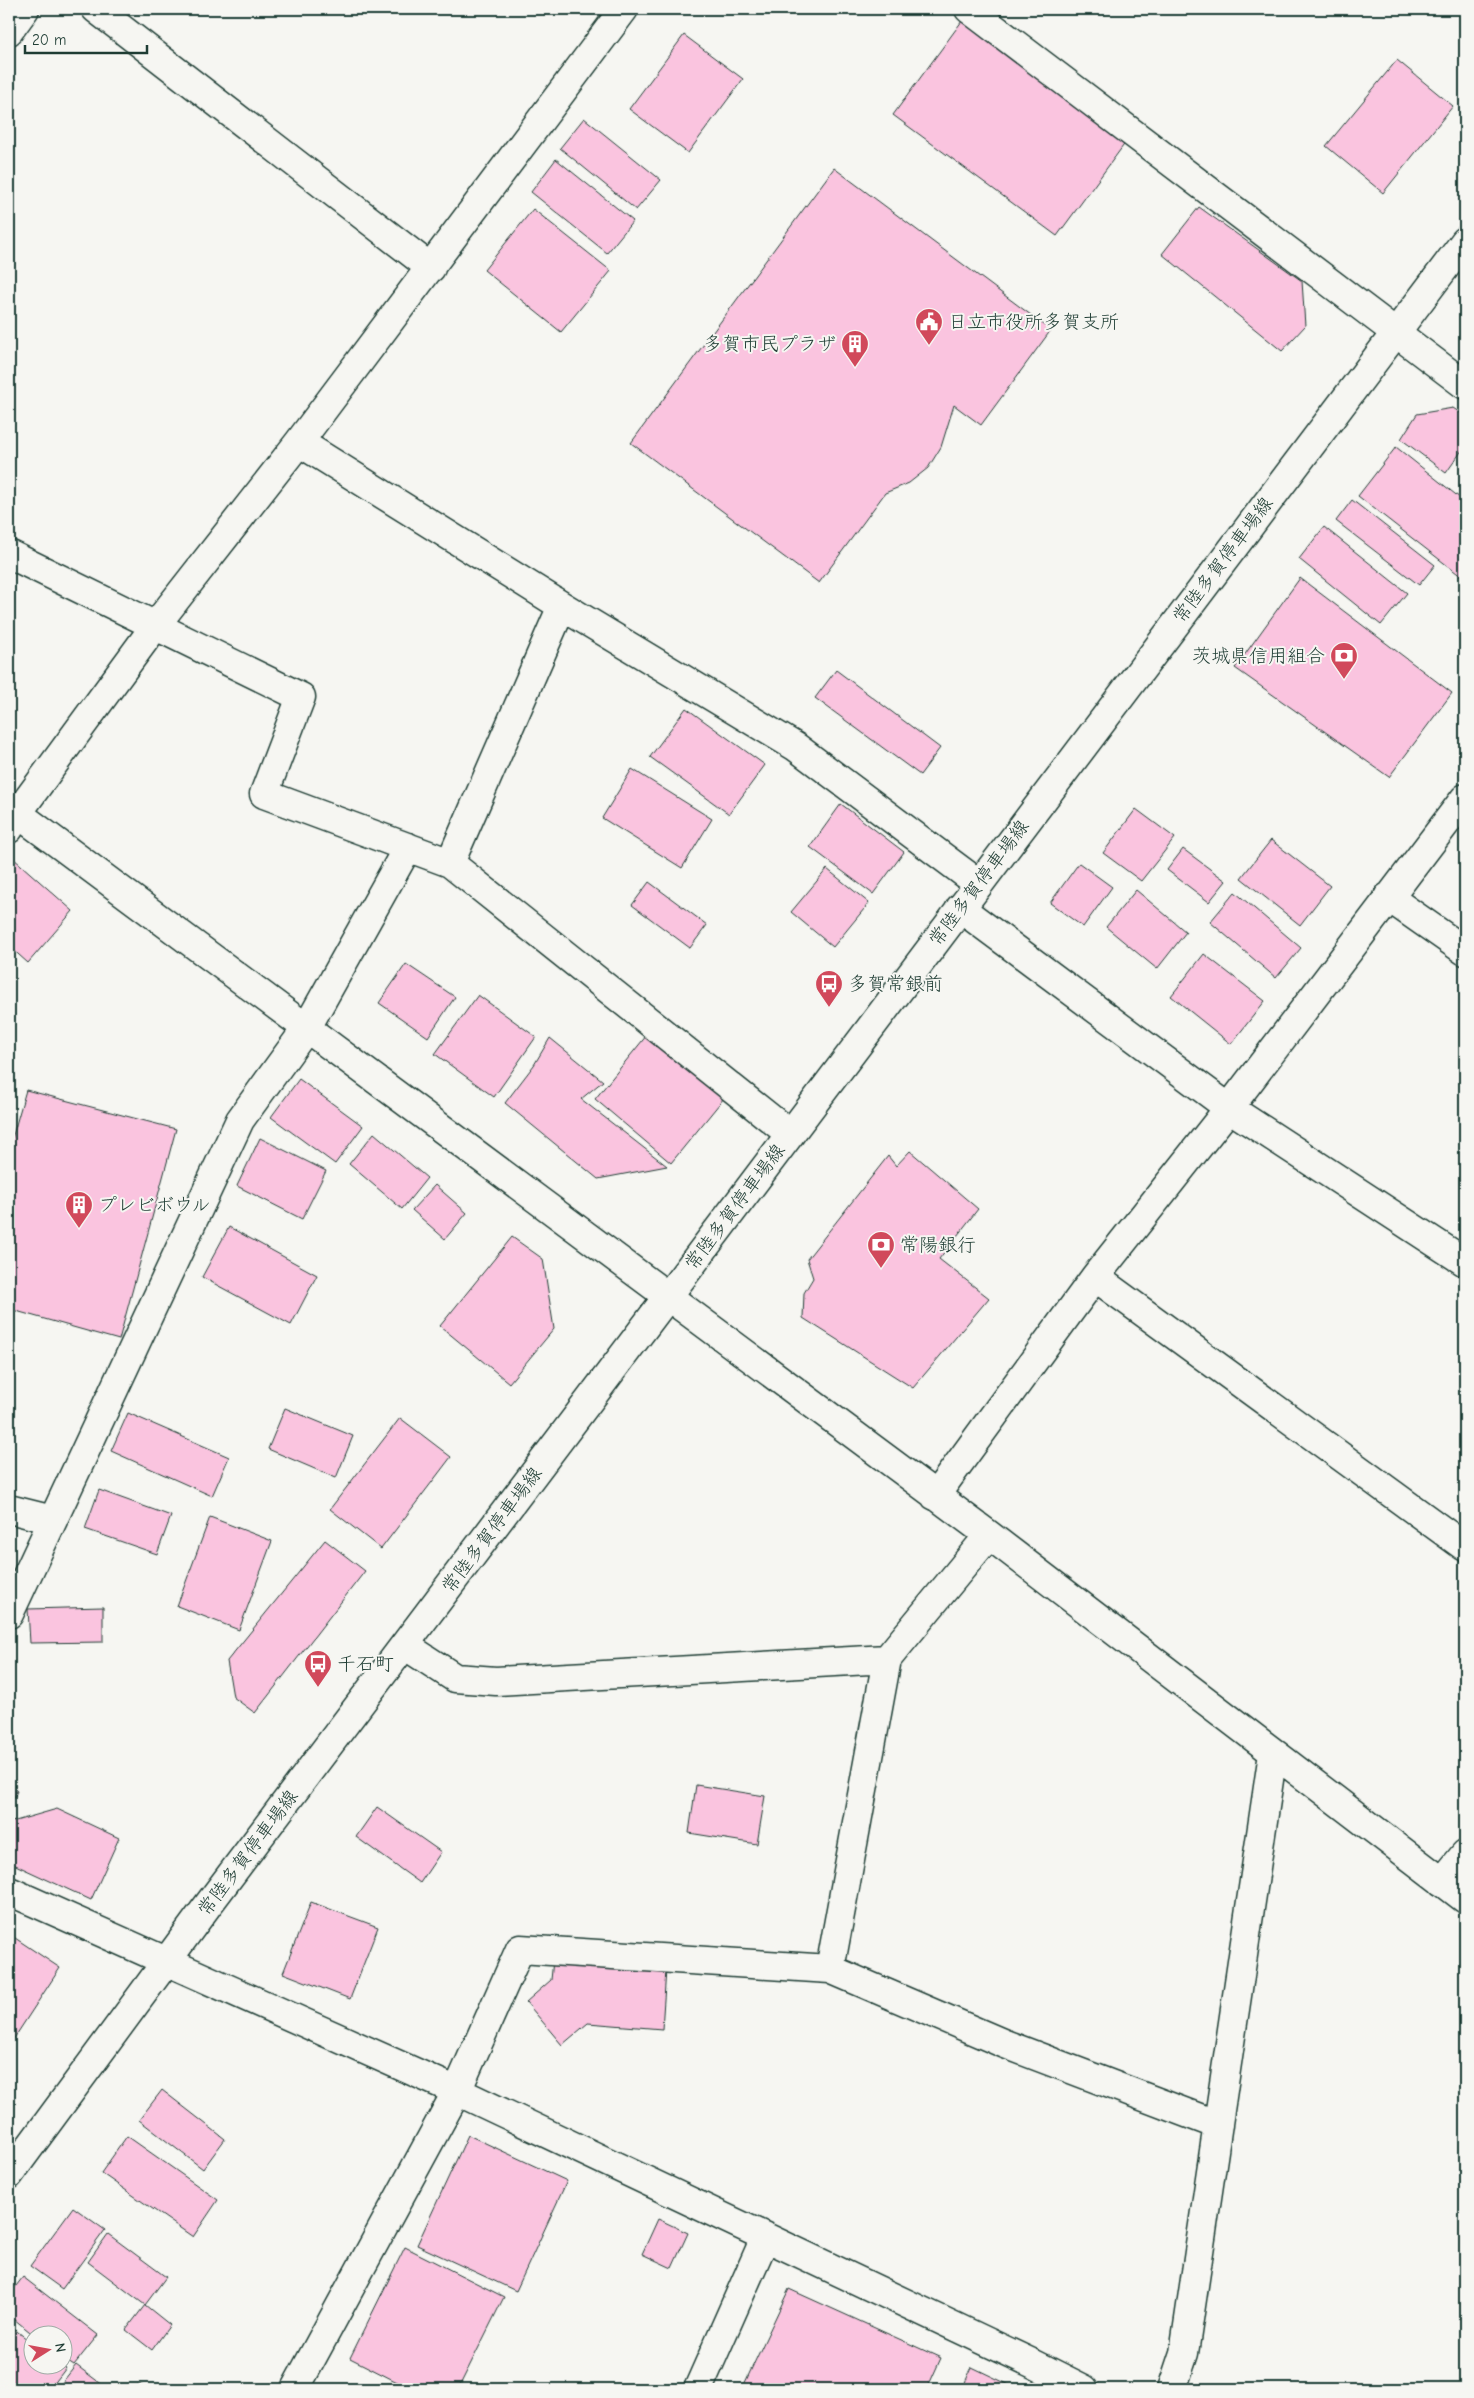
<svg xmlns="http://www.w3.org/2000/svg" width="1474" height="2398" viewBox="0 0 1474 2398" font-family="'Comic Neue','Klee One',sans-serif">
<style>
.building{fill:#fac4df;stroke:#1f3d34}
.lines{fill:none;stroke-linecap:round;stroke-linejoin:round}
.minor-casing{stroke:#1f3d34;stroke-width:31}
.major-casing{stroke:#1f3d34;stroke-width:31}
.minor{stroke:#f6f6f2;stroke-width:28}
.major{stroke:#f6f6f2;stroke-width:28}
.labels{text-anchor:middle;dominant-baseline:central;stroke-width:4;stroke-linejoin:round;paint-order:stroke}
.poi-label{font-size:19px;fill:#1f3d34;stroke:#f6f6f2;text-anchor:start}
.street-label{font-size:19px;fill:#1f3d34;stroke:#f6f6f2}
</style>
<rect width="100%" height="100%" fill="#f6f6f2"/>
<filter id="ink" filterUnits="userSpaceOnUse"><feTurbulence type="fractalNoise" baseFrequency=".02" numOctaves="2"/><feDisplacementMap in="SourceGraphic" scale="10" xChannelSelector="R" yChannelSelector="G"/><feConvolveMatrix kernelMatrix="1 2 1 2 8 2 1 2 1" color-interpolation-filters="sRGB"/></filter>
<g filter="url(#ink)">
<path class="building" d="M962 21 1126 142 1057 236 893 115Z
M684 35 743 79 688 153 629 109Z
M1397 60 1453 106 1383 193 1326 146Z
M584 118 661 180 636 210 560 148Z
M556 159 633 221 607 253 531 192Z
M834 168 1051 330 981 425 954 405 941 447 928 468 909 483 885 493 819 583 631 443Z
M1199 207 1302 281 1305 326 1282 351 1162 254Z
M533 209 611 271 561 332 484 270Z
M1453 408 1465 416V446L1446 473 1401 439 1417 414Z
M1396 447 1465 502V573L1462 577 1358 496Z
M1352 500 1435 565 1419 585 1336 521Z
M1324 527 1407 593 1381 625 1299 559Z
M1300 578 1452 693 1389 777 1235 668Z
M836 670 940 748 920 775 815 698Z
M686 708 765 765 729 814 650 757Z
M632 769 712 819 682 868 602 818Z
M841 804 904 852 873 894 810 847Z
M1136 809 1175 838 1141 881 1103 853Z
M1271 840 1330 886 1300 925 1241 878Z
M1183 849 1226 881 1209 902 1167 870Z
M13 858 73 911 28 963 9 946V863Z
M1079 863 1112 887 1083 927 1050 903Z
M827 869 869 903 833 947 791 912Z
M649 882 707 925 690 948 632 905Z
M1136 890 1186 932 1157 969 1106 927Z
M1235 892 1301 948 1276 978 1210 922Z
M1204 954 1265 1001 1231 1044 1171 996Z
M406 964 455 997 428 1037 379 1003Z
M478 995 536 1037 494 1097 435 1054Z
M647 1035 724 1098 671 1163 595 1099Z
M550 1038 603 1081 581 1099 667 1166 598 1179 505 1103 534 1065Z
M299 1079 363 1126 335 1164 271 1117Z
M26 1090 176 1129 119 1340 9 1309V1149Z
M374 1133 427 1178 402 1209 349 1164Z
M260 1138 326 1171 302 1219 237 1186Z
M910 1151 978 1209 939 1259 989 1298 913 1388 803 1318 804 1293 813 1278 807 1259 888 1156 896 1166Z
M435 1185 467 1213 445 1239 412 1210Z
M229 1227 317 1275 291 1325 202 1277Z
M512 1237 543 1259 554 1329 509 1383 440 1326Z
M285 1408 353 1436 336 1478 268 1449Z
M128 1413 229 1457 212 1496 111 1451Z
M400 1418 451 1457 381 1549 330 1509Z
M99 1490 171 1516 157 1554 85 1529Z
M210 1517 272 1541 239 1630 177 1606Z
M325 1540 365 1571 255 1713 233 1697 227 1661Z
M103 1607V1642L30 1643 28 1609Z
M696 1785 765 1796 757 1844 689 1833Z
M9 1786 17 1791 9 1808Z
M377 1807 441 1852 420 1883 356 1837Z
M57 1809 119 1838 91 1900 9 1862V1831L12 1822Z
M311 1902 378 1927 350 1999 283 1973Z
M9 1934 60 1968 9 2046Z
M553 1960 666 1970 662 2029 588 2023 562 2045 526 2002 551 1980Z
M162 2090 225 2139 203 2169 139 2120Z
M468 2135 567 2181 516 2291 417 2245Z
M127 2136 218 2200 193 2237 101 2173Z
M73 2207 105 2230 62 2289 30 2266Z
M658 2219 688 2233 672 2268 642 2254Z
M108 2234 166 2277 145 2305 88 2262Z
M405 2247 504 2297 458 2389H411L350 2358Z
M23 2277 98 2335 74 2365 62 2357V2336H35L9 2315V2295Z
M789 2289 941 2358 927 2389H742Z
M145 2305 170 2325 152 2350 126 2330Z
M9 2325 32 2343V2366L62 2365 66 2368 50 2389 9 2388Z
M76 2365 108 2389H57Z
M972 2367 1018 2389H962Z
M139 2384 147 2389H135Z"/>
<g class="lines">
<defs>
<path id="minor" d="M96 9 431 268
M969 9 1465 385
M9 31 25 9
M299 442 562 606 796 747 979 884
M9 554 301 697 264 794 450 863 562 606
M9 807 989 1535 1465 1899
M9 829 17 814 155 626 299 442 624 9
M450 863 790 1134
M1388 897 1465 951
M960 908 1229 1108 1465 1262
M1095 1277 1465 1547
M935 1496 1095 1277 1229 1108 1465 798
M9 1509 53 1520
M9 1614 240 1120 306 1029 408 847
M406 1646 455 1678 496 1681 887 1659 989 1535
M1442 1882 1465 1854
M9 1891 457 2091 1036 2365 1084 2389
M830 1969 887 1659
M295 2389 457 2091 520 1949 830 1969 1005 2044 1218 2125
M698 2389 765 2238
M1172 2389 1184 2353 1273 1753"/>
<path id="major" d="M9 2175 208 1905 1465 241"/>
</defs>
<use href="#minor" class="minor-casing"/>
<use href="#major" class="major-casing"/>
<use href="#minor" class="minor"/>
<use href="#major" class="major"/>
</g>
</g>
<defs>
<symbol id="civic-pin" viewBox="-11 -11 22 30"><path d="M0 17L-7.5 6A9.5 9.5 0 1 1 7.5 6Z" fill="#d1495b" stroke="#f6f6f2"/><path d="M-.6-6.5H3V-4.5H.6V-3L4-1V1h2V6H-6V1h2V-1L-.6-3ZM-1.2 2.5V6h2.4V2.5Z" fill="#fff"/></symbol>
<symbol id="building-pin" viewBox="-11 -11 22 30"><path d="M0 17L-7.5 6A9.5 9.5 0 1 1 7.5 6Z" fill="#d1495b" stroke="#f6f6f2"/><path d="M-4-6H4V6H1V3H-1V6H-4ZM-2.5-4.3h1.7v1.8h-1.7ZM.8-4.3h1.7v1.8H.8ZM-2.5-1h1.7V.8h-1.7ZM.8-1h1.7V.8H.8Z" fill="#fff"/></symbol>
<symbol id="bank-pin" viewBox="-11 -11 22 30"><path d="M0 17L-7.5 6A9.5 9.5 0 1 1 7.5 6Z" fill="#d1495b" stroke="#f6f6f2"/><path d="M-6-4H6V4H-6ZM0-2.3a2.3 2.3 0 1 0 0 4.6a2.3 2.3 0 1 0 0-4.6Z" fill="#fff"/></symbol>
<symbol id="bus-pin" viewBox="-11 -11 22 30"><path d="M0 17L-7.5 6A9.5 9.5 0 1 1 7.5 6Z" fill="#d1495b" stroke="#f6f6f2"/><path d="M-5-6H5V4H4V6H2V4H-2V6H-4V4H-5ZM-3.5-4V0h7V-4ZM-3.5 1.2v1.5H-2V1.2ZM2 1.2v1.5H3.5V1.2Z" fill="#fff"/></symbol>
</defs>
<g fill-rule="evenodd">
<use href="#civic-pin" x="913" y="306" width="32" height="43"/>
<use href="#building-pin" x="839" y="328" width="32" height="43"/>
<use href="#bank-pin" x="1328" y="640" width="32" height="43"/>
<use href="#bus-pin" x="813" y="968" width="32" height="43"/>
<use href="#building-pin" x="63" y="1189" width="32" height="43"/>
<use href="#bank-pin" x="865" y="1229" width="32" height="43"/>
<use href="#bus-pin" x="302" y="1648" width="32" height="43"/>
</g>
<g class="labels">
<g class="poi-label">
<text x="948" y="322">日立市役所多賀支所</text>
<text x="836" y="344" text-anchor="end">多賀市民プラザ</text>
<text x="1325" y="656" text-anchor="end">茨城県信用組合</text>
<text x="848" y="984">多賀常銀前</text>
<text x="98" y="1205">プレビボウル</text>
<text x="900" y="1245">常陽銀行</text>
<text x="337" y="1664">千石町</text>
</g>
<g class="street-label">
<text transform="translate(1223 560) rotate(-53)">常陸多賀停車場線</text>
<text transform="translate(979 883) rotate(-53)">常陸多賀停車場線</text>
<text transform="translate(735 1207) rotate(-53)">常陸多賀停車場線</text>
<text transform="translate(492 1530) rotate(-53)">常陸多賀停車場線</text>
<text transform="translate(248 1853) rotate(-53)">常陸多賀停車場線</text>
</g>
</g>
<rect width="1474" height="2398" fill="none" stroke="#f6f6f2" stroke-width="30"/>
<rect x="15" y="15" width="1444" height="2368" fill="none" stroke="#1f3d34" stroke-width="2" filter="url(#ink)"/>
<g transform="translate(48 2350) rotate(79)"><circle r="24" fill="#f6f6f2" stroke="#a0aca6"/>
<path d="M0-4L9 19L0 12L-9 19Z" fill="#d1495b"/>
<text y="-8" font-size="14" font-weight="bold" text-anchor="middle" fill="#1f3d34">N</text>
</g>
<path d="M25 45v8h122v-8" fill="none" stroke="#1f3d34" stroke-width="2.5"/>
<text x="32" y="45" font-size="15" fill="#1f3d34" stroke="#f6f6f2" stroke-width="4" paint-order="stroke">20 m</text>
</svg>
